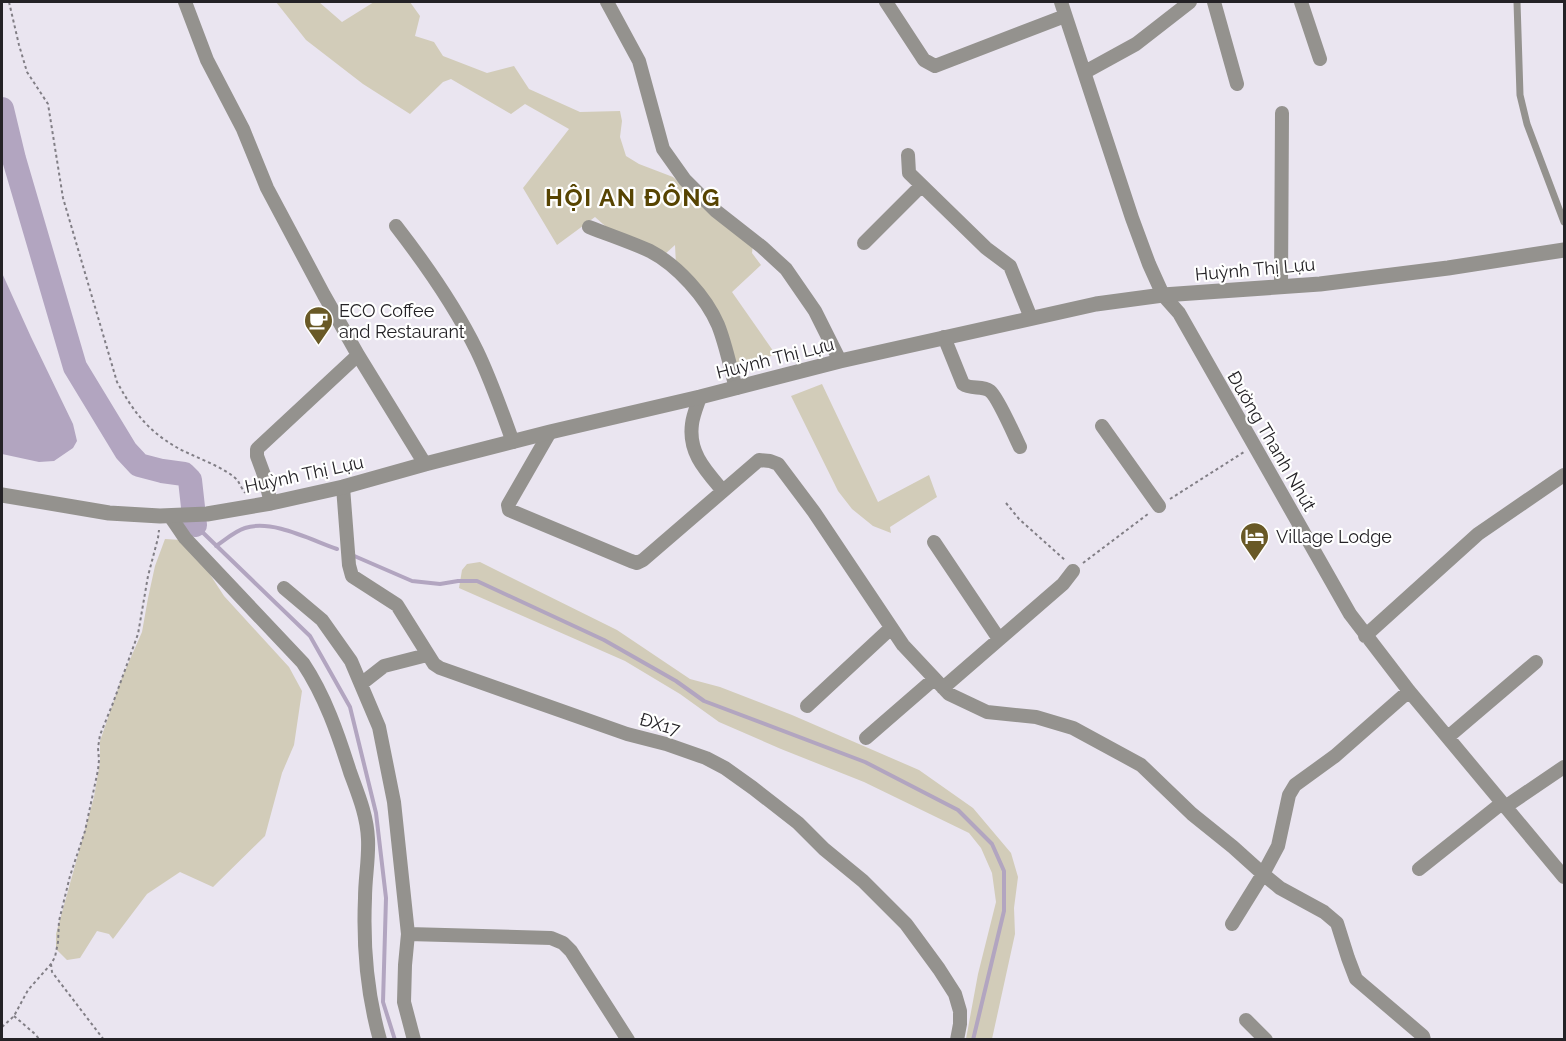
<svg xmlns="http://www.w3.org/2000/svg" width="1566" height="1041" viewBox="0 0 1566 1041" font-family="Raleway,sans-serif">
<style>
.green{fill:#d2ccb9}
.water{fill:#b2a5c0}
.lines{fill:none;stroke-linecap:round;stroke-linejoin:round}
.stream{stroke:#b2a5c0;stroke-width:4}
.river{stroke:#b2a5c0;stroke-width:24}
.path{stroke:#817e85;stroke-width:2;stroke-dasharray:3 3;stroke-linecap:butt}
.service{stroke:#94928e;stroke-width:7}
.minor{stroke:#94928e;stroke-width:14}
.tertiary{stroke:#94928e;stroke-width:15}
.labels{text-anchor:middle;dominant-baseline:central;stroke-width:4.5;stroke-linejoin:round;paint-order:stroke}
.street-label{font-size:18px;fill:#242226;stroke:#fff}
.poi-label{font-size:18px;fill:#242226;stroke:#fff;text-anchor:start}
.district-label{font-size:24px;font-weight:bold;letter-spacing:1.5px;fill:#574402;stroke:#fff}
</style>
<rect width="100%" height="100%" fill="#eae5f0"/>
<path class="green" d="M276 2H319L342 22 374 2H410L420 16 415 36 434 42 443 56 487 73 514 66 529 89 580 112 620 111 622 121 620 137 626 156 639 164 673 177 728 226 753 244 752 253 761 265 732 292 776 355 728 365 699 292 676 265 675 245 664 255 630 248 595 217 557 245 523 188 569 129 525 104 511 114 451 79 443 82 410 114 363 84 306 40Z
M822 384 878 502 929 475 937 497 890 527 891 533 873 526 852 509 838 491 791 396Z
M165 539 182 540 202 562 224 596 289 667 302 691 294 745 282 773 265 836 213 887 180 872 147 894 113 939 109 934 97 931 80 958 67 960 56 949V934L94 797 100 762V741L121 680 142 632 148 598 155 566Z
M480 562 617 630 690 679 720 687 792 715 919 770 973 808 1011 853 1018 877 1014 908 1015 934 992 1039H966L978 974 996 902 992 873 981 848 969 833 864 782 781 749 719 722 680 694 625 661 459 588 462 570 467 564Z"/>
<path class="water" d="M2 273 31 337 73 424 77 441 73 448 54 461 39 462 2 454Z"/>
<g class="lines">
<path class="stream" d="M195 525 310 636 350 707 376 813 386 898 383 1002 395 1040
M216 546C225 540 235 531 245 528 272 519 311 540 337 549
M352 555 412 581 440 584 458 581H477L604 640 676 681 704 701 865 762 958 810 992 844 1004 871V911L973 1040"/>
<path class="river" d="M2 109 14 159 75 367 126 451 139 465 162 471 184 474 190 480 195 525"/>
<path class="path" d="M9 2 19 45 27 72 48 104 63 198 117 382C133 411 147 430 176 447 193 457 226 467 238 481 240 485 243 490 245 493
M1170 499 1244 452
M1006 503 1019 519 1065 560
M1083 563 1148 514
M51 964 52 972 104 1040
M14 1016 35 1034 40 1040
M2 1027 14 1016 28 990 51 964 55 957 58 942 59 921 70 876 85 831 98 770 99 760 98 748 100 735 113 703 138 634 148 576 158 538 159 530"/>
<path class="service" d="M1517 2 1520 95 1527 124 1564 222"/>
<path class="minor" d="M185 2 207 60 243 129 267 188 324 295 358 355 425 464
M607 2 639 61 663 149 685 180 716 211 762 247 786 269 815 311 840 361
M886 2 924 60 935 66 1065 16
M1061 2 1132 218 1149 264 1163 295 1179 313 1350 614 1409 691 1564 877
M1214 2 1237 84
M1301 2 1320 59
M1085 72 1136 44 1190 2
M908 155 909 173 986 248 1010 266 1031 318
M396 226C427 266 455 306 477 351 491 380 502 412 513 442
M589 227C609 235 630 242 650 251 677 265 706 297 718 325 726 345 730 367 736 388
M864 243 921 186
M1281 286 1282 113
M944 337 963 384C971 390 982 385 990 391 998 397 1015 437 1020 447
M700 397C697 406 693 415 692 424 688 453 706 471 723 491
M1102 426 1159 506
M550 432 508 505 509 510 631 561 637 563 643 560 759 460 770 461 778 464 814 512 903 645 949 694 987 712 1036 717 1073 728 1141 765 1192 814 1233 847 1263 874 1280 888 1324 912 1337 923 1348 958 1356 979 1423 1036 1424 1040
M343 487 349 565 352 576 397 605 434 664 440 668 627 734 666 744 706 758 725 768 753 788 798 823 824 849 863 881 906 924 939 969 955 994 960 1011V1024L957 1040
M271 503 264 475 257 456V449L358 355
M170 516 185 538 303 663C325 696 338 734 350 772 358 794 367 815 368 839 369 859 365 878 365 898 363 945 367 994 380 1040
M934 542 999 639
M284 588 322 620 351 661 379 727 394 802 408 934 405 965 404 1002 414 1040
M1365 636 1478 534 1564 475
M361 684 384 666 427 655
M943 688 1063 584 1073 571
M807 706 891 628
M1448 737 1536 662
M866 738 934 679
M1505 807 1564 767
M1419 869 1502 803
M1232 924 1263 874 1278 846 1289 795 1295 785 1335 756 1409 691
M408 934 551 938 563 943 571 951 628 1040
M1246 1020 1266 1040"/>
<path class="tertiary" d="M2 495 109 513 160 516 207 514 271 503 343 487 425 464 550 432 700 397 840 361 1096 304 1163 295 1320 284 1448 268 1564 250"/>
</g>
<defs>
<symbol id="cafe-pin" viewBox="-11 -11 22 30"><path d="M0 17L-7.5 6A9.5 9.5 0 1 1 7.5 6Z" fill="#695926" stroke="#fff"/><path d="M-5.5-4.5H6V0H3Q3 3.5 0 3.5H-2.5Q-5.5 3.5-5.5 0ZM3-3.2v2h1.7v-2ZM-6 4.5H4V6H-6Z" fill="#fff"/></symbol>
<symbol id="hotel-pin" viewBox="-11 -11 22 30"><path d="M0 17L-7.5 6A9.5 9.5 0 1 1 7.5 6Z" fill="#695926" stroke="#fff"/><path d="M-6-4.5h1.5V1H6V5H4.5V3h-9V5H-6ZM-4 0a1.8 1.8 0 1 1 3.6 0ZM.5 0V-2.5h3Q6-2.5 6 0Z" fill="#fff"/></symbol>
</defs>
<g fill-rule="evenodd">
<use href="#cafe-pin" x="302" y="304" width="33" height="45"/>
<use href="#hotel-pin" x="1238" y="520" width="33" height="45"/>
</g>
<g class="labels">
<g class="street-label">
<text transform="translate(1255 269) rotate(-5)">Huỳnh Thị Lựu</text>
<text transform="translate(775 358) rotate(-14)">Huỳnh Thị Lựu</text>
<text transform="translate(1272 441) rotate(60)">Đường Thanh Nhứt</text>
<text transform="translate(304 474) rotate(-12)">Huỳnh Thị Lựu</text>
<text transform="translate(660 724) rotate(16)">ĐX17</text>
</g>
<g class="poi-label">
<text x="339" y="310">ECO Coffee<tspan x="339" dy="21">and Restaurant</tspan></text>
<text x="1276" y="536">Village Lodge</text>
</g>
<g class="district-label">
<text x="633" y="197">HỘI AN ĐÔNG</text>
</g>
</g>
<rect width="1566" height="1041" fill="none" stroke="#242226" stroke-width="6"/>
</svg>
